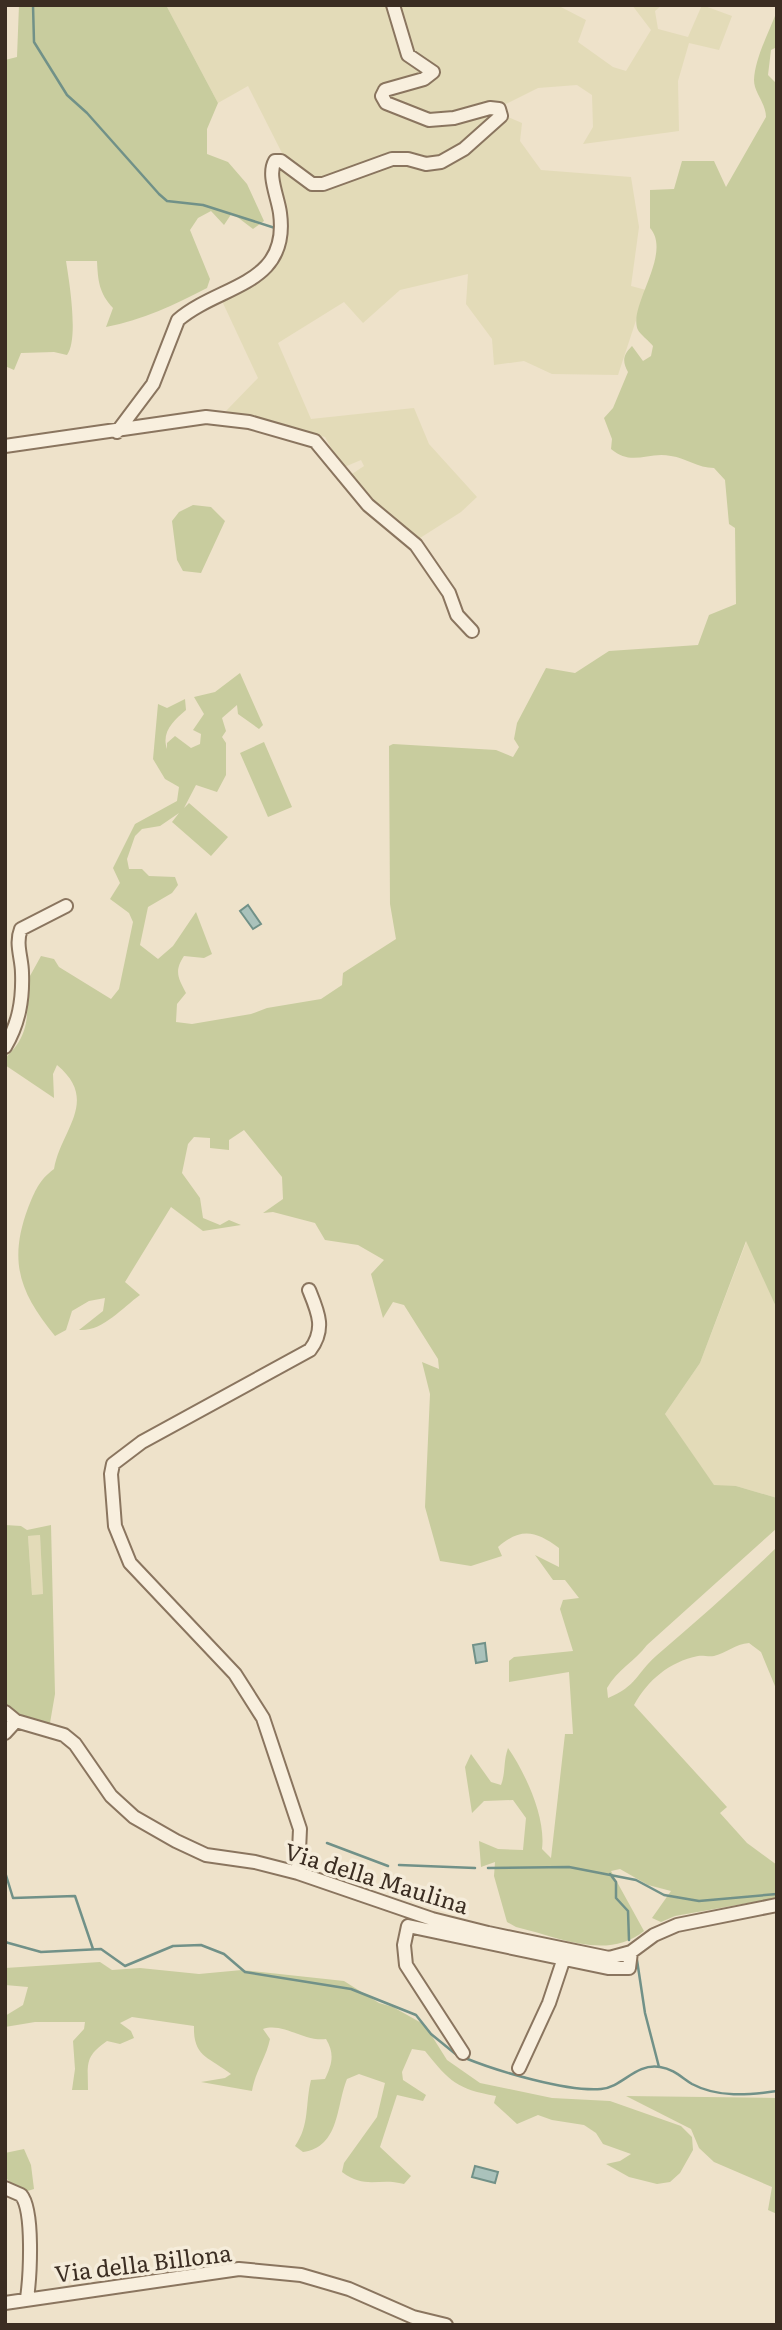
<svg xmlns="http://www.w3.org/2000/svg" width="782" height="2330" viewBox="0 0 782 2330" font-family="Literata,serif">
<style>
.farmland{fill:#e3dbb8}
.green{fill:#c8cc9e;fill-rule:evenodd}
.water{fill:#aac2bb;stroke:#719188;stroke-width:2}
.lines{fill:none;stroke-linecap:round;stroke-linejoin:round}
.stream{stroke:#719188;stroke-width:2.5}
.minor-casing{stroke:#8a755f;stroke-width:16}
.minor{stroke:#f8efde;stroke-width:12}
.labels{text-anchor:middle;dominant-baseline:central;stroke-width:7;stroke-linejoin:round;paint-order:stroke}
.street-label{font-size:23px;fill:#3b2d22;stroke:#f5ecda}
</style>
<rect width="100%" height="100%" fill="#eee2ca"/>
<path class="farmland" d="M166 5H557L586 20 578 42 613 67 626 71 651 30 632 5H662L655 11 658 29 688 37 702 5 732 16 719 50 689 43 678 81 679 131 583 144 593 127 592 95 577 85 538 88 504 105 508 117 522 123 520 141 541 170 631 177 639 227 631 286 646 290 618 375 552 374 524 361 494 365 492 339 466 304 468 274 400 290 363 323 344 302 278 343 311 419 414 408 429 444 477 497 461 512 420 538 413 539 349 476 364 466 361 460 342 468 325 437 226 411 258 378 222 301 263 276 278 261 285 244 286 228 277 180V167L283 155 248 86 218 103Z
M747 1240 777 1309V1498L736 1486H714L665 1414 700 1363Z
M40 1535 43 1594 32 1595 28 1536Z"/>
<path class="green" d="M19 5H166L218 103 207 129V154L228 162 247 184 264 221 253 229 232 213 224 225 211 211 198 218 190 230 210 279 207 288C174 305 143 320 106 327L113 308C99 293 98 281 97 261H66C69 280 79 339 67 355L54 352 21 353 14 370 5 366V60L17 57Z
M777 11V47L771 50 768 75 777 84V1309L746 1241 700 1363 665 1414 714 1485 736 1486 777 1498V1528L647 1645C635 1661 617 1670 607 1688L608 1698C637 1686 636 1674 656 1656 698 1620 738 1585 777 1547V1691L761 1652 749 1643C735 1644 727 1653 714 1656 708 1657 703 1655 698 1656 669 1662 648 1680 634 1705L727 1807 720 1813 747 1843 777 1865V1898L675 1916 661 1922 652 1918 671 1891 648 1885 620 1869 611 1871 644 1931C607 1961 559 1937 516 1927L507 1922 494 1876 495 1862 481 1867 479 1841 498 1849 523 1850 526 1818 513 1800 484 1801 472 1813 465 1767 471 1754 491 1782 501 1785C506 1772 503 1762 508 1748 526 1774 546 1818 542 1849L551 1858 565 1734H573L569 1672 509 1682V1661L514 1657 573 1651 560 1609 563 1600 579 1598 565 1580H553L535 1555 559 1567V1548C536 1531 521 1527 498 1547L502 1556 471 1566 440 1561 425 1507 430 1394 422 1362 439 1369 438 1359 404 1305 393 1302 383 1318 371 1274 384 1260 358 1245 325 1240 315 1223 273 1212 263 1213 283 1199 282 1177 244 1130 229 1140V1150L210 1148V1138L194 1137 188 1144 182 1173 200 1198 203 1218 220 1225 229 1220 241 1225 203 1231 171 1207 125 1282 140 1295C122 1308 102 1332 79 1330L103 1311 105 1298 89 1301 72 1311 66 1330 55 1336C20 1293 8 1262 28 1208 35 1191 39 1180 54 1169 61 1129 100 1101 57 1065L53 1074 54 1098 5 1065C5 1055 10 1054 16 1046 30 1027 28 1006 25 985L41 956 54 959 59 967 111 999 119 989 133 922 129 913 110 899 120 883 113 868 135 824 177 801 179 787 165 779 153 759 158 704 167 708 185 699 186 710C174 720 161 732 167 749V743L175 736 191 748 200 744 201 734 193 730 204 714 194 697 215 692 240 673 263 725 259 729 238 714 237 705 222 718 226 731 222 737 226 743V775L217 792 196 785 184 808 189 803 228 837 211 856 172 822 179 813 160 826 142 829 135 836 127 859 129 869H142L149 876 175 877 178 885 172 893 148 907 140 945 158 959 173 946 196 912 212 954 204 958 184 956C174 971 178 978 186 993L177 1004 176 1022 192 1024 251 1014 267 1008 321 999 342 985 343 973 396 939 390 904 389 746 393 744 496 750 513 757 519 747 514 739 517 723 546 668 575 673 609 651 698 645 709 615 736 604 735 528 729 524 725 480 714 468C698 468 686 458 671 456 648 451 632 467 611 449L612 439 604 418 613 408 628 372C622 361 623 355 632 346L643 361 651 356 653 346C649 341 640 334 638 330 627 307 673 254 650 228V190L674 189 682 161H714L726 187 766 117C766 103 754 93 754 80 755 58 769 32 777 11Z
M193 505 211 507 225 521 201 573 183 571 177 560 172 521 179 512Z
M264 742 292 807 268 817 240 753Z
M5 1525 21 1526 27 1530 51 1525 55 1694 50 1723 20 1716 5 1707ZM40 1535 43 1594 32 1595 28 1536Z
M100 1962 112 1970 140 1968 199 1974 242 1970 344 1981 379 2003 393 2007 425 2025 447 2060 480 2083 552 2098 610 2101 681 2126 692 2137 693 2150 680 2173 670 2182 657 2184 629 2177 606 2164 620 2161 631 2154 603 2144 596 2133 584 2125 552 2120 538 2115 517 2124 494 2103 496 2096C457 2089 450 2082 425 2051L412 2049 402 2072 403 2080 426 2095 423 2101 397 2095 380 2147 411 2176 404 2184C379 2177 366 2190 342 2172L344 2163 377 2117 385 2083 359 2074 347 2079C336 2106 340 2147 303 2152L295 2146C310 2125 305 2104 311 2080L325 2079C332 2064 335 2054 326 2039 304 2042 283 2022 263 2029L270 2039C266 2058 255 2072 252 2091L201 2082 225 2078 231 2074C209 2057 193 2057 194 2026L132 2017 120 2023 131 2031 134 2038 120 2044 107 2041C84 2057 88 2064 88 2090H72L75 2069 73 2041 84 2029 85 2022H35L5 2027V2016L23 2005 28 1987 5 1985V1968Z
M626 2096 777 2098V2214L768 2210 772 2187 714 2162 699 2148 691 2129Z
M24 2149 31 2165 34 2189 21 2193 5 2177V2153Z"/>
<path class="water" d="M248 905 261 924 253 929 240 911Z
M485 1643 487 1661 476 1663 473 1645Z
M475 2166 498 2172 495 2183 472 2177Z"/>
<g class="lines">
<path class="stream" d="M33 5 34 42 67 95 87 113 159 194 167 201 203 205 275 228
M327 1843 388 1866
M399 1865 475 1868
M488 1868 569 1867 636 1880 664 1895 699 1901 777 1894
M5 1872 13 1898 75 1896 93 1949
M610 1874 616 1882V1898L628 1911 629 1940
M5 1942 41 1952 101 1949 125 1966 173 1946 201 1945 224 1954 245 1972 351 1989 416 2015 431 2034 458 2056
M637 1960 645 2013 659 2067
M465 2058C497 2071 567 2092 601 2089 623 2087 635 2063 660 2067 674 2069 682 2078 692 2084 718 2098 749 2095 777 2091"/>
<defs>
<path id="minor" d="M117 432 153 384 178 320C220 284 290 286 280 213 278 197 267 175 275 161H281L312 184H323L392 159H408L426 164 441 162 464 149 501 116 499 109 490 108 454 118 429 120 386 103 382 96 385 90 424 79 433 72 408 55 393 5
M5 446 206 417 249 422 315 441 368 505 416 545 449 593 457 615 472 631
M5 1047C19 1023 23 1000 22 973 22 958 15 944 21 929L66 906
M5 1712 16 1721 64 1735 75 1744 111 1796 134 1817 176 1841 206 1855 255 1862 298 1873 432 1919 488 1933 609 1958 631 1952 654 1935 677 1925 777 1905
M5 1733 16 1721
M298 1873 300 1829 263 1718 235 1674 130 1563 115 1526 111 1474 113 1464 142 1442 310 1350C326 1329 318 1312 309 1290
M463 2053 406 1965 404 1945 408 1926 608 1968H629L631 1952
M519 2068 549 2003 566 1952
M5 2188 21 2195C34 2210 30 2277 27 2298
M5 2303 239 2269 301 2275 349 2289 413 2317 446 2325"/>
</defs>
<use href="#minor" class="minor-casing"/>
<use href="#minor" class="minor"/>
</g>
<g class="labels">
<g class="street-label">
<text transform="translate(377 1877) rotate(17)">Via della Maulina</text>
<text transform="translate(143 2262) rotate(-7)">Via della Billona</text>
</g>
</g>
<rect width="782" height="2330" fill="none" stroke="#3b2d22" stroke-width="14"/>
</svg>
